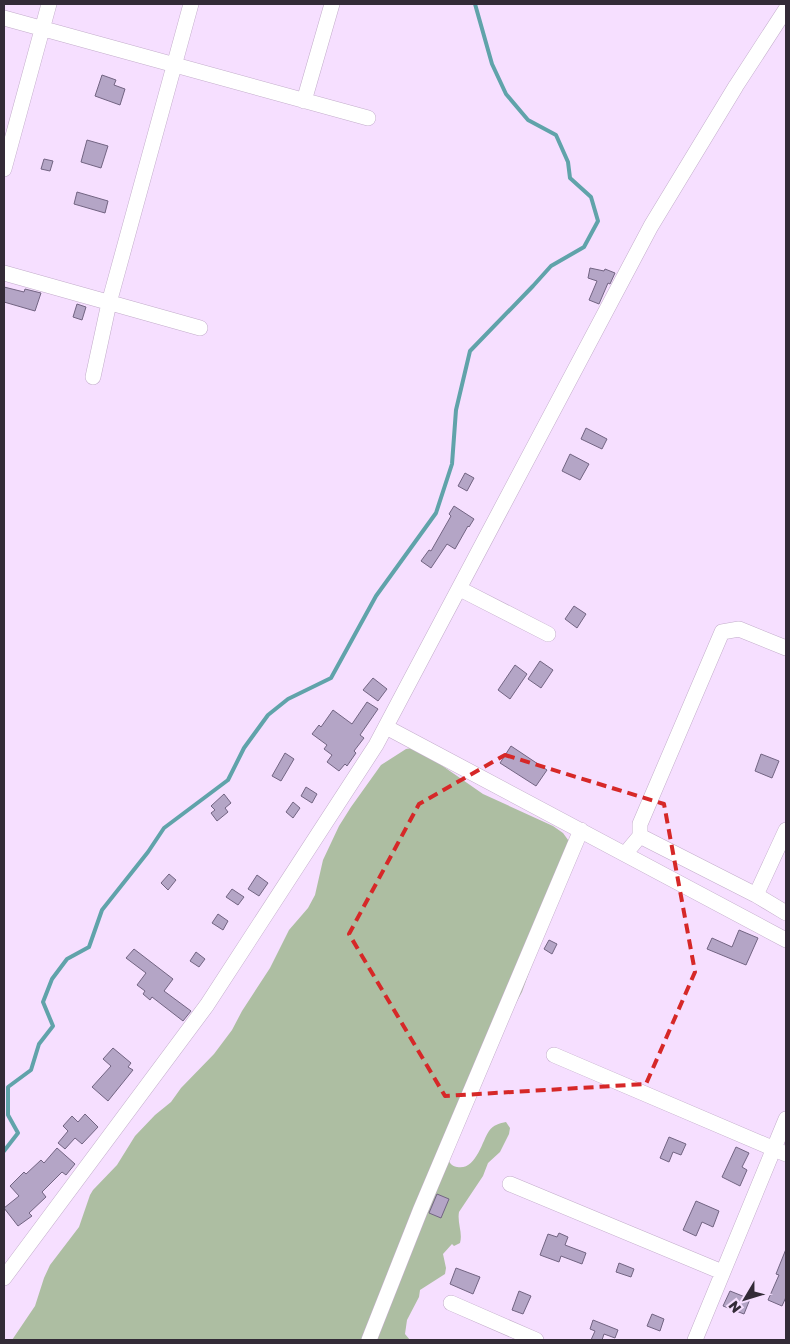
<svg xmlns="http://www.w3.org/2000/svg" width="790" height="1344" viewBox="0 0 790 1344" font-family="'Golos Text',sans-serif">
<style>
.green{fill:#adbea2}
.lines{fill:none;stroke-linecap:round;stroke-linejoin:round}
.stream{stroke:#60a3aa;stroke-width:4}
.building{fill:#b4a5c6;stroke:#726482}
.minor-casing{stroke:#c3adcb;stroke-width:16}
.minor{stroke:#fff;stroke-width:15}
.marked{fill:none;stroke:#d62828;stroke-width:4;stroke-dasharray:10 6;stroke-linejoin:round}
</style>
<rect width="100%" height="100%" fill="#f6dfff"/>
<path class="green" d="M412 748 424 753 483 794 553 826 563 833 571 844 539 945 522 992 503 1027 493 1058 486 1069 447 1157C449 1162 451 1166 457 1167 476 1171 482 1141 489 1131 493 1125 500 1123 506 1122L510 1128 509 1134 500 1152 488 1163 483 1176 459 1212C457 1223 463 1233 460 1243L454 1246 452 1244 443 1254 446 1268 445 1274 420 1290 419 1297 407 1320 405 1334 410 1340H12L35 1306 44 1278 50 1265 79 1227 90 1195 93 1190 117 1165 135 1136 155 1115 171 1102 181 1088 214 1054 232 1030 242 1011 270 968 289 930 308 908 315 895 323 860 339 826 351 807 381 765 406 749Z"/>
<g class="lines">
<path class="stream" d="M4 1151 18 1133 8 1115V1087L31 1070 39 1044 53 1026 43 1002 52 979 67 959 89 947 102 910 148 852 164 828 228 780 244 748 268 715 288 699 331 678 376 596 436 513 452 464 456 410 470 351 533 286 551 266 584 247 598 221 591 197 570 178 568 162 556 135 528 120 506 94 492 64 475 4"/>
</g>
<path class="building" d="M102 75 116 80 114 85 125 89 120 105 95 96Z
M87 140 108 146 101 168 81 162Z
M44 159 53 161 50 171 41 169Z
M77 192 108 201 105 213 74 204Z
M590 268 604 271 605 269 615 273 610 284 608 283 599 304 589 300 597 281 588 278Z
M4 287 24 292 25 289 41 293 35 311 4 302Z
M77 304 86 307 82 320 73 317Z
M586 428 607 439 602 449 581 439Z
M570 454 589 464 580 480 562 471Z
M465 473 474 478 467 491 458 486Z
M454 506 474 519 469 527 468 526 455 549 447 544 431 568 421 561 429 550 431 551 451 516 449 514Z
M574 606 586 614 577 628 565 619Z
M540 661 553 670 541 688 528 679Z
M515 665 527 674 510 699 498 690Z
M373 678 387 689 378 701 363 690Z
M367 702 378 709 360 735 364 738 354 751 356 753 347 766 345 764 339 771 327 762 332 755 324 749 327 745 312 734 319 725 321 727 333 710 352 724Z
M511 746 547 770 536 786 500 763Z
M285 753 294 759 281 781 272 776Z
M761 754 779 761 772 778 755 771Z
M306 787 317 794 312 803 301 796Z
M224 794 231 803 225 808 228 812 217 821 211 813 215 810 211 806Z
M293 802 300 808 293 818 286 812Z
M169 874 176 880 168 890 161 883Z
M257 875 268 883 259 896 248 889Z
M232 889 244 897 238 905 226 897Z
M218 914 228 921 223 930 212 923Z
M739 930 758 938 746 965 707 949 712 938 732 947Z
M549 940 557 944 552 954 544 949Z
M134 949 173 979 164 991 191 1011 183 1021 152 997 150 1000 143 994 145 991 137 985 146 973 126 958Z
M196 952 205 959 199 967 190 961Z
M113 1048 131 1063 128 1067 133 1070 108 1101 92 1087 111 1066 103 1059Z
M85 1114 98 1127 82 1144 75 1138 65 1149 58 1143 68 1131 63 1126 72 1116 78 1122Z
M669 1137 686 1144 681 1155 673 1152 669 1162 660 1158Z
M736 1147 749 1153 742 1167 747 1170 740 1186 722 1177Z
M57 1148 75 1164 66 1175 62 1172 42 1192 46 1197 29 1213 32 1216 18 1226 4 1208 19 1196 10 1186 24 1172 26 1174 41 1160 44 1163Z
M437 1194 449 1199 441 1218 429 1213Z
M696 1201 719 1211 713 1227 702 1222 696 1236 683 1230Z
M559 1233 568 1237 565 1245 586 1253 582 1264 561 1256 559 1262 540 1255 548 1234 557 1237Z
M786 1249V1297L782 1306 768 1300 779 1275 776 1274Z
M619 1263 634 1269 631 1277 616 1272Z
M456 1268 480 1277 473 1294 450 1284Z
M519 1291 531 1296 523 1314 512 1310Z
M730 1291 750 1299 744 1314 723 1306Z
M652 1314 664 1319 660 1331 647 1326Z
M593 1320 618 1330 615 1338 604 1334 602 1340H591L595 1331 590 1329Z"/>
<g class="lines">
<defs>
<path id="minor" d="M4 18 368 118
M304 101 332 4
M4 169 49 4
M4 273 200 328
M93 377 109 303 191 4
M460 589 548 634
M386 727 786 940
M640 836 756 895 786 913
M625 854 640 836V824L722 632 739 629 786 648
M756 895 786 830
M554 1055 786 1154
M510 1184 722 1272
M4 1278 207 1005 376 745 651 226 736 86 786 9
M451 1303 536 1340
M369 1340 420 1211 581 830
M695 1340 786 1119"/>
</defs>
<use href="#minor" class="minor-casing"/>
<use href="#minor" class="minor"/>
</g>
<path class="marked" d="M505 755 664 804 695 972 646 1084 445 1096 349 934 419 804Z"/>
<rect width="790" height="1344" fill="none" stroke="#332b37" stroke-width="10"/>
<g transform="translate(745 1299) rotate(232)" stroke="#f6dfff" stroke-width="4" paint-order="stroke">
<path d="M0-4L9 19L0 12L-9 19Z" fill="#332b37"/>
<text y="-8" font-size="14" font-weight="bold" text-anchor="middle" fill="#332b37">N</text>
</g>
</svg>
